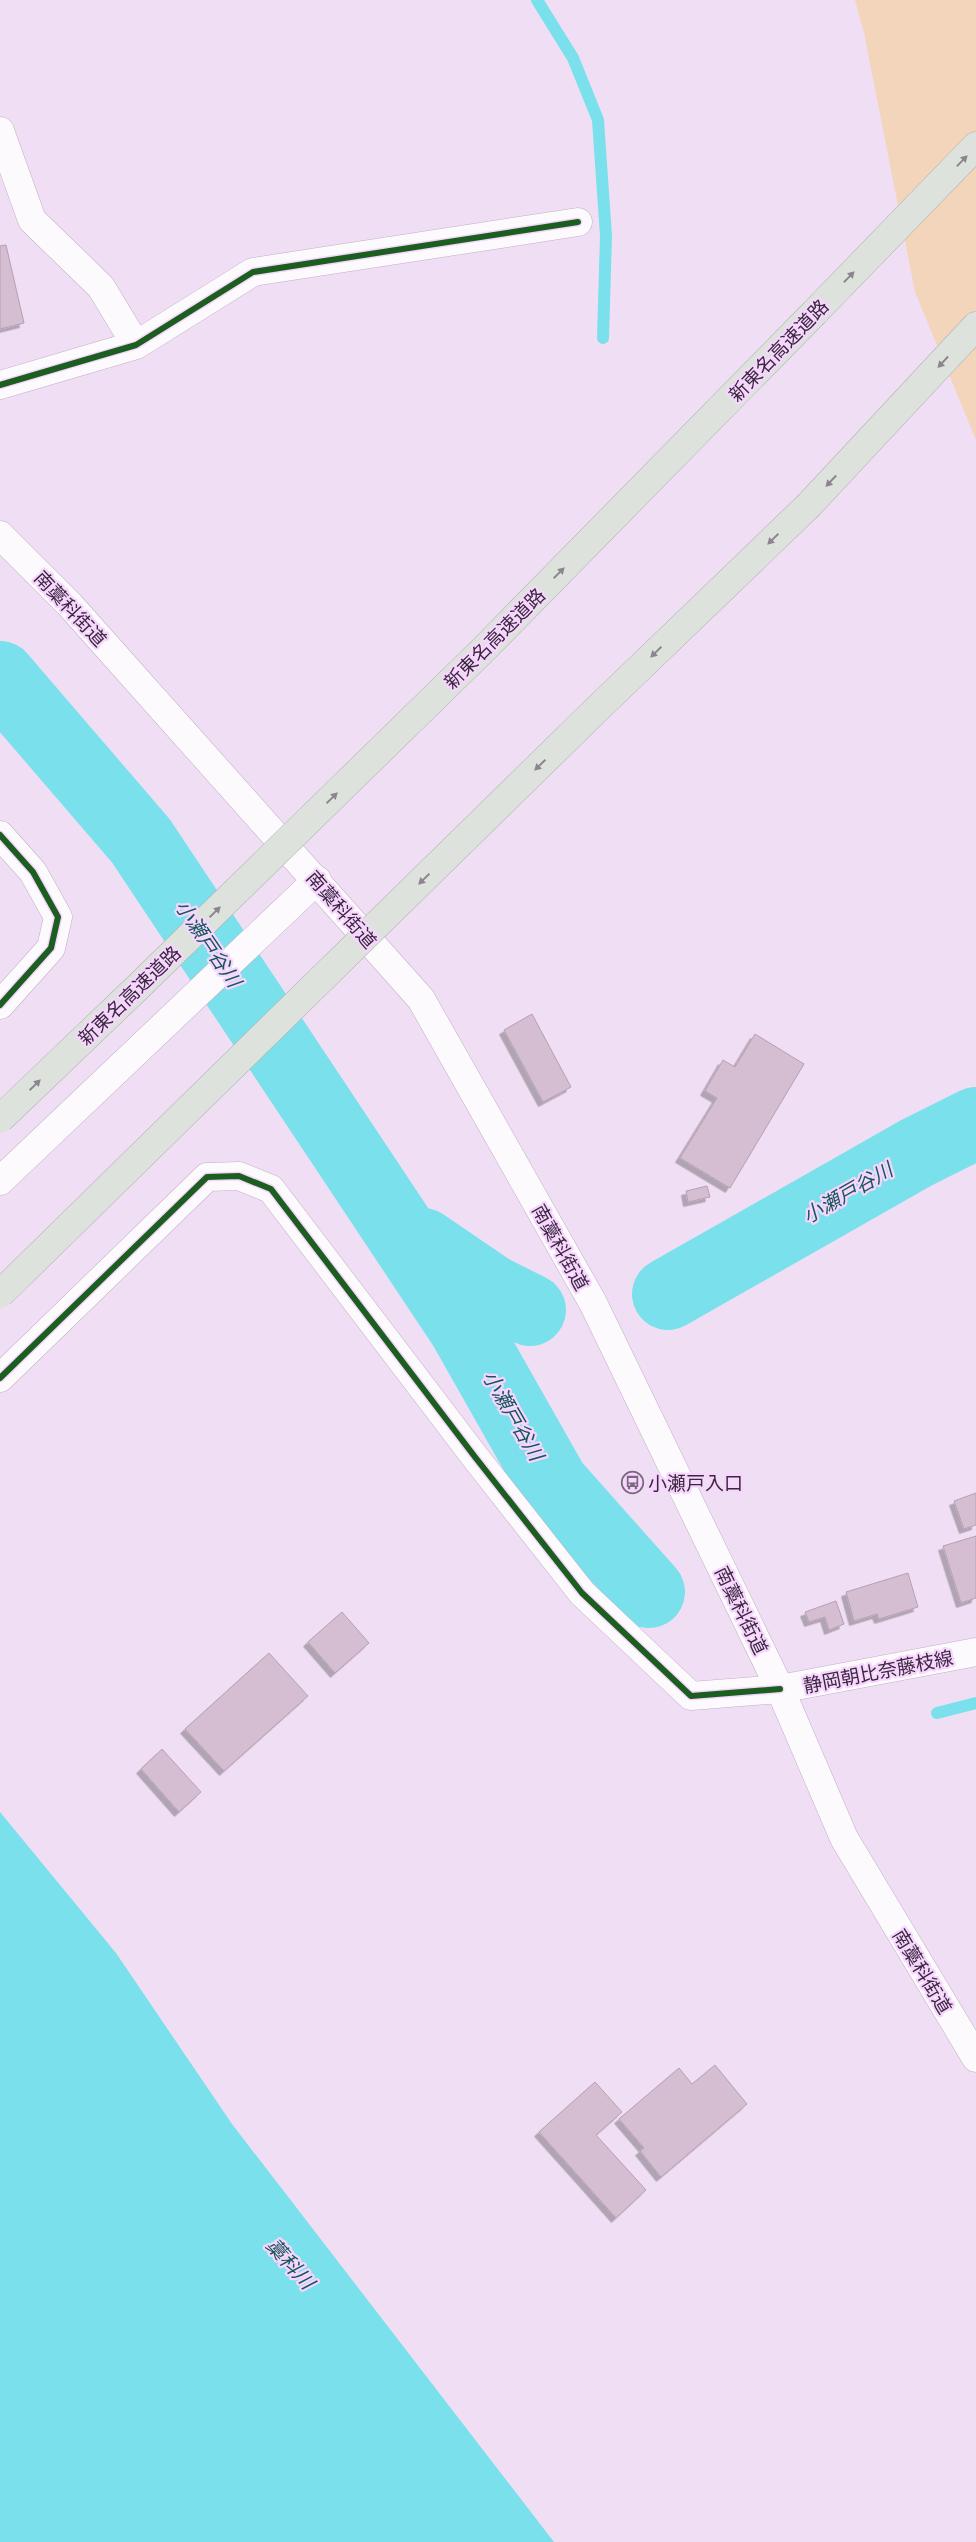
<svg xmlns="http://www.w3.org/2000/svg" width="976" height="2542" viewBox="0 0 976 2542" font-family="Commissioner,'Noto Sans JP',sans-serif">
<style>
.green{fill:#f2d5bb}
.water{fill:#7ae0ec}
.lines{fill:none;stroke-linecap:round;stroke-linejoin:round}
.stream{stroke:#7ae0ec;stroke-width:12}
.river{stroke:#7ae0ec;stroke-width:72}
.building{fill:#d5bdd2;stroke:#b5a0b3;filter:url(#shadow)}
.minor-casing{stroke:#c0afc4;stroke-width:29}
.tertiary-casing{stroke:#c0afc4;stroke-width:29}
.secondary-casing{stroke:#c0afc4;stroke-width:29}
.motorway-casing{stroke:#b1b0b1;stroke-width:29}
.minor{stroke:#fdfafd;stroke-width:28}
.tertiary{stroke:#fdfafd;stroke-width:28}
.secondary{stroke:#fdfafd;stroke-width:28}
.motorway{stroke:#dde3dc;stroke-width:28}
.motorway-bridge-casing{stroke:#b1b0b1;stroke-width:29;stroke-linecap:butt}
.motorway-bridge{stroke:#dde3dc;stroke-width:28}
.cycleway-casing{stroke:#f6d6fd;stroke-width:9}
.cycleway{stroke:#1b5e20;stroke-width:6}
.oneway{fill:#8c858e}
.labels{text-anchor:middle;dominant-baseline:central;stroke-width:4.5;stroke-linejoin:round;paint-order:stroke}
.street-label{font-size:19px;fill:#3c2740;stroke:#f6d6fd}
.poi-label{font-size:19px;fill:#3c2740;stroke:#f6d6fd;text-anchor:start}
.water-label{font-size:20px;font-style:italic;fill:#175659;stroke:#f6d6fd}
</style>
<defs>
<filter id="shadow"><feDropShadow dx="-4.5" dy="4.5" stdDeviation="0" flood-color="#0004"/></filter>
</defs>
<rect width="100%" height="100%" fill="#f0dff4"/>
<path class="green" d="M855 0H976V440L915 292 864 33Z"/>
<path class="water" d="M0 1812 116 1953 232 2124 554 2542H0Z"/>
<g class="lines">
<path class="stream" d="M537 0 573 58 598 120 606 236 603 338
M937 1713 976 1703"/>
<path class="river" d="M0 677 141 841 464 1327 553 1484 649 1592
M423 1244 492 1291 530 1310
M668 1294 916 1153 976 1123"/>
</g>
<path class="building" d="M6 245 24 323 0 329V246Z
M532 1014 571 1087 543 1102 504 1030Z
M755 1034 804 1064 730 1188 680 1158 717 1098 705 1091 723 1060 735 1067Z
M707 1186 710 1197 688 1202 686 1191Z
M976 1493V1525L964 1529 954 1501Z
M976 1536V1598L961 1603 943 1546Z
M908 1573 918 1607 879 1619 877 1614 854 1621 846 1592Z
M836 1601 844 1624 829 1630 825 1617 809 1622 805 1612Z
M342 1612 369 1643 335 1673 308 1642Z
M269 1653 308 1696 224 1771 185 1729Z
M162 1749 201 1792 179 1812 141 1769Z
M715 2065 747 2104 661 2177 640 2151 644 2148 619 2119 679 2068 692 2084Z
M595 2082 622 2112 596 2135 646 2190 616 2218 539 2132Z"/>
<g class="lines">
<defs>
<path id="minor" d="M0 131 32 220 101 287 136 345
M0 385 136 345 253 272 578 222
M0 835 33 872 58 917 51 948 0 1005
M0 1378 207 1177 239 1176 271 1189 475 1457 582 1593 691 1696 780 1689"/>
<path id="tertiary" d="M0 1181 317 880"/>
<path id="secondary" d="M0 535 70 605 421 999 593 1303 780 1689 844 1838 976 2058
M780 1689 976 1652"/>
<path id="motorway" d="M815 312 976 146
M809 505 976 326"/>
</defs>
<use href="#minor" class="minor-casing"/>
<use href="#tertiary" class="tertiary-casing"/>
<use href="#secondary" class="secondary-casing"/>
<use href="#motorway" class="motorway-casing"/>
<use href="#minor" class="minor"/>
<use href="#tertiary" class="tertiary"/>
<use href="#secondary" class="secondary"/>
<use href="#motorway" class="motorway"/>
<defs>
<path id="motorway-bridge" d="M0 1119 140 985 483 650 815 312
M0 1294 596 710 809 505"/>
</defs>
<use href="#motorway-bridge" class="motorway-bridge-casing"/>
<use href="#motorway-bridge" class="motorway-bridge"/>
<defs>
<path id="cycleway" d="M0 385 136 345 253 272 578 222
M0 835 33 872 58 917 51 948 0 1005
M0 1378 207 1177 239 1176 271 1189 475 1457 582 1593 691 1696 780 1689"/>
</defs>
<use href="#cycleway" class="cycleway-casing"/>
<use href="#cycleway" class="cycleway"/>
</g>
<defs><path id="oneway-solid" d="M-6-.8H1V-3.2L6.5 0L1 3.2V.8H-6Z" transform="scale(1.25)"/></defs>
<g class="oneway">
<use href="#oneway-solid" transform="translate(962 161) rotate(-46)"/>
<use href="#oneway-solid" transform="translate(849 277) rotate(-46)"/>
<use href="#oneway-solid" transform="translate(943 362) rotate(133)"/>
<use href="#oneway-solid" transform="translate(831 481) rotate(133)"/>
<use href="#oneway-solid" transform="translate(773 539) rotate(136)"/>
<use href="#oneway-solid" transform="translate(559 573) rotate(-45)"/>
<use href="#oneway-solid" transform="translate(656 652) rotate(136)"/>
<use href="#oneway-solid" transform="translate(540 765) rotate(136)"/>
<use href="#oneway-solid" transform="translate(332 798) rotate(-44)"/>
<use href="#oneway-solid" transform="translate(424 879) rotate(136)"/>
<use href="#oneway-solid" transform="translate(215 912) rotate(-44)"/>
<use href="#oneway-solid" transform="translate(35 1085) rotate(-44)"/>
</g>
<defs>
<symbol id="bus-ring" viewBox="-11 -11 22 22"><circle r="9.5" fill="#f6d6fd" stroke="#7b677f" stroke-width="1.5"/><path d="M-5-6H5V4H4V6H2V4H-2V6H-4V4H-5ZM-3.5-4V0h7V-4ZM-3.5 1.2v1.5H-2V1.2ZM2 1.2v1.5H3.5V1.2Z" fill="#7b677f"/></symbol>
</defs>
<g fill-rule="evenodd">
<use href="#bus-ring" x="620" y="1470" width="25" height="25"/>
</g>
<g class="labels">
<g class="street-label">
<text transform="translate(778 350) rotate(-46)">新東名高速道路</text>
<text transform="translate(71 608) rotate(47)">南藁科街道</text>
<text transform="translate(494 638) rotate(-45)">新東名高速道路</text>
<text transform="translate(342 909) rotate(49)">南藁科街道</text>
<text transform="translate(129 995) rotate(-44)">新東名高速道路</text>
<text transform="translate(561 1247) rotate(61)">南藁科街道</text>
<text transform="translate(742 1610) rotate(64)">南藁科街道</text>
<text transform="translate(878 1671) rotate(-11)">静岡朝比奈藤枝線</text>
<text transform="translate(923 1971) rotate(59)">南藁科街道</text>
</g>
<g class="poi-label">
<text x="648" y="1482">小瀬戸入口</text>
</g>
<g class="water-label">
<text transform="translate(209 943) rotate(56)">小瀬戸谷川</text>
<text transform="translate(847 1192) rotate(-30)">小瀬戸谷川</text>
<text transform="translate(514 1415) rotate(60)">小瀬戸谷川</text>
<text transform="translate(291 2263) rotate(48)">藁科川</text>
</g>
</g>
</svg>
